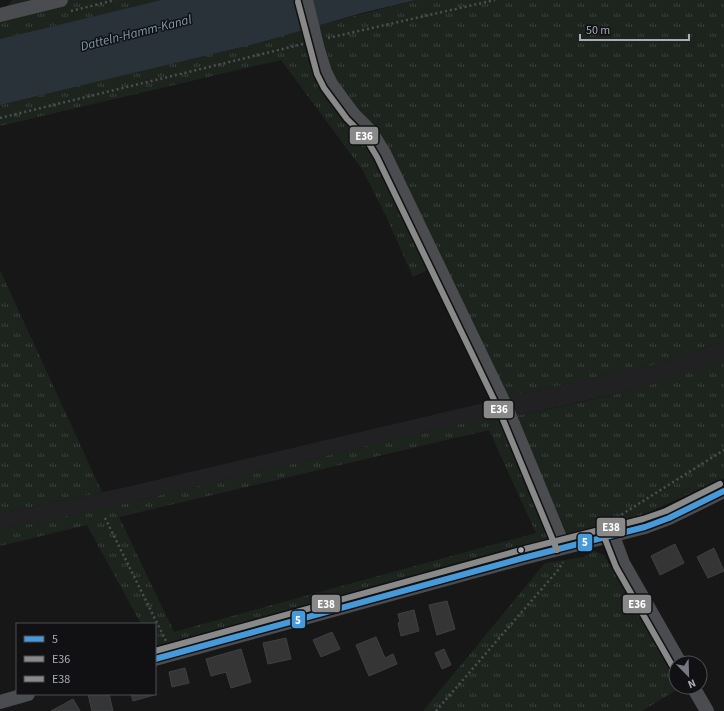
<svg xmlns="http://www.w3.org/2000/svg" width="724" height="711" viewBox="0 0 724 711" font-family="'Source Sans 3',sans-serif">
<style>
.built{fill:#212123}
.grass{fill:url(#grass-tufts);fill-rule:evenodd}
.water{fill:#2a3239}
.building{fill:#353536;stroke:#3f4043}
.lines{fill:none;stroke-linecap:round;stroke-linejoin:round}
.path{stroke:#4d4e52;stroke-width:2.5;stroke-dasharray:2 3;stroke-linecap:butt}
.minor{stroke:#4b4c50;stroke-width:14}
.minor-bridge{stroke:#4b4c50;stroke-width:14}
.bus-1-casing{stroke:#111113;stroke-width:9}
.bus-2-casing{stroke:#111113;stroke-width:9}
.bus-3-casing{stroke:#111113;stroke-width:9}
.bus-1{stroke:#479ada;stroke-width:6}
.bus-2{stroke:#898989;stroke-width:6}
.bus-3{stroke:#898989;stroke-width:6}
.bus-dot{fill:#a8adb8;stroke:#111113;stroke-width:1.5}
.labels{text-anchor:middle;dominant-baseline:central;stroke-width:3;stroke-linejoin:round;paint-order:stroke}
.water-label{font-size:13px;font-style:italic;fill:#7f9bb3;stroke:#111113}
.line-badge{stroke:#111113;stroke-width:1.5}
.badge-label{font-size:11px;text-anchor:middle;font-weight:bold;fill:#fff}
</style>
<defs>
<pattern id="grass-tufts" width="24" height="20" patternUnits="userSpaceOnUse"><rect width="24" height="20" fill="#1d241e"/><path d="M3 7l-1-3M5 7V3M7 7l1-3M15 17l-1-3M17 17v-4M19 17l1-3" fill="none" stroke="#3b413d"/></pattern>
</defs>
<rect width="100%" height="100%" fill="#171717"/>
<path class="built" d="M724 341V360L700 370 647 387 515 416 507 397 662 363Z
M496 400 502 414 115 506 0 530V514L131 486Z"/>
<path class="grass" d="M12 0H161L0 39V10L5 9Z
M416 0H724V341L662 363 507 397 438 265 413 277 386 216 362 169 281 60 0 126V105L190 59Z
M0 270 102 492 0 514Z
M724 360V478L645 514 568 536 515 416C585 401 658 388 724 360Z
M502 414 552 540 155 646V624H141L87 525 0 546V530L115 506ZM489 430 536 533 174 632 119 517Z
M594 551 604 555 676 678V687H681L642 711H423L545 563 583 557Z"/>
<path class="water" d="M161 0H416L362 13 258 43 0 105V39Z"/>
<path class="building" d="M675 544 684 563 660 575 651 556Z
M714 548 724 571 708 578 697 557Z
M447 601 455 629 437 635 429 605Z
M414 610 419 631 401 636 398 623 400 622 398 614Z
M332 632 340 649 321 657 313 640Z
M376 637 385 658 393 654 397 664 369 676 356 645Z
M286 638 291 659 268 664 263 643Z
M241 649 251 682 231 688 226 672 211 676 206 659Z
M444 649 451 665 442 669 435 653Z
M185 668 189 683 172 687 169 672Z
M88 694H109L113 711H92Z
M131 694H154V695L133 701Z
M73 699 80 711H51Z"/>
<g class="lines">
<path class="path" d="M71 11 115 0
M328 38 495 0
M0 118 303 44
M105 518 167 643
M613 520 724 450
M436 711 559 569 563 562"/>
<path class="minor" d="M0 15 61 0
M317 46 325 72 331 84 353 114 371 132 384 153 506 407 564 547
M613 536 623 563 680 663
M155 659 523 558 645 527 669 518 724 491
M693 687 707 711
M0 702 28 694"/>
<path class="minor-bridge" d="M306 0 317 46"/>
<defs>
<path id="bus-1" d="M155 659 523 558 645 527 669 518 724 491"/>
<path id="bus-2" d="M298 2 317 74 324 88 347 119 365 137 377 157 499 410 557 550
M605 539 616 567 673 667"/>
<path id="bus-3" d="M155 651 521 550 643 519 666 511 720 484"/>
</defs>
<use href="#bus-1" class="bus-1-casing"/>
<use href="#bus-2" class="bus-2-casing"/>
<use href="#bus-3" class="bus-3-casing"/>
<use href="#bus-1" class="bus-1"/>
<use href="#bus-2" class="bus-2"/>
<use href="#bus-3" class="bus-3"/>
</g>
<circle class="bus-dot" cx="521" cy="550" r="3.5"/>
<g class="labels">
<g class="water-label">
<text transform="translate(136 33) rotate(-14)">Datteln-Hamm-Kanal</text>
</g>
</g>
<g class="line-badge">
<rect x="349" y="126" width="30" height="19" rx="4" fill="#898989"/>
<rect x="483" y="400" width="31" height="19" rx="4" fill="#898989"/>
<rect x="596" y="517" width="30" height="20" rx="4" fill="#898989"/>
<rect x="577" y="533" width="16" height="19" rx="4" fill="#479ada"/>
<rect x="311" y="594" width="30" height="19" rx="4" fill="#898989"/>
<rect x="622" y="594" width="30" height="20" rx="4" fill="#898989"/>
<rect x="291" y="610" width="15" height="19" rx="4" fill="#479ada"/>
</g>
<g class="badge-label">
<text x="364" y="140">E36</text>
<text x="499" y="413">E36</text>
<text x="611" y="531">E38</text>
<text x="585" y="546">5</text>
<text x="326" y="608">E38</text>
<text x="637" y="608">E36</text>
<text x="298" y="624">5</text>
</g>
<rect x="16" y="623" width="140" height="72" fill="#111113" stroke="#4d4f55"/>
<rect x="24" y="636" width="20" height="6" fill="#479ada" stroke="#4d4f55"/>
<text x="52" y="643" font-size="12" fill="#a8adb8">5</text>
<rect x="24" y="656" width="20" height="6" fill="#898989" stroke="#4d4f55"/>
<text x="52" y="663" font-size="12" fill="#a8adb8">E36</text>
<rect x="24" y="676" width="20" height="6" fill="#898989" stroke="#4d4f55"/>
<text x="52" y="683" font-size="12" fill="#a8adb8">E38</text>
<g transform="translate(688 675) rotate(157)"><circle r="19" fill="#111113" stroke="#4d4f55"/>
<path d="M0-3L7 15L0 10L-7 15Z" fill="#757880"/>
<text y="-6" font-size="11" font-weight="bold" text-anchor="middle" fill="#a8adb8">N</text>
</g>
<path d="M580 34v6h109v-6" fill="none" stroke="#a8adb8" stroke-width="2"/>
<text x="586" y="34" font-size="12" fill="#a8adb8" stroke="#111113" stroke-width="3" paint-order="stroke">50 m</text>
</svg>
